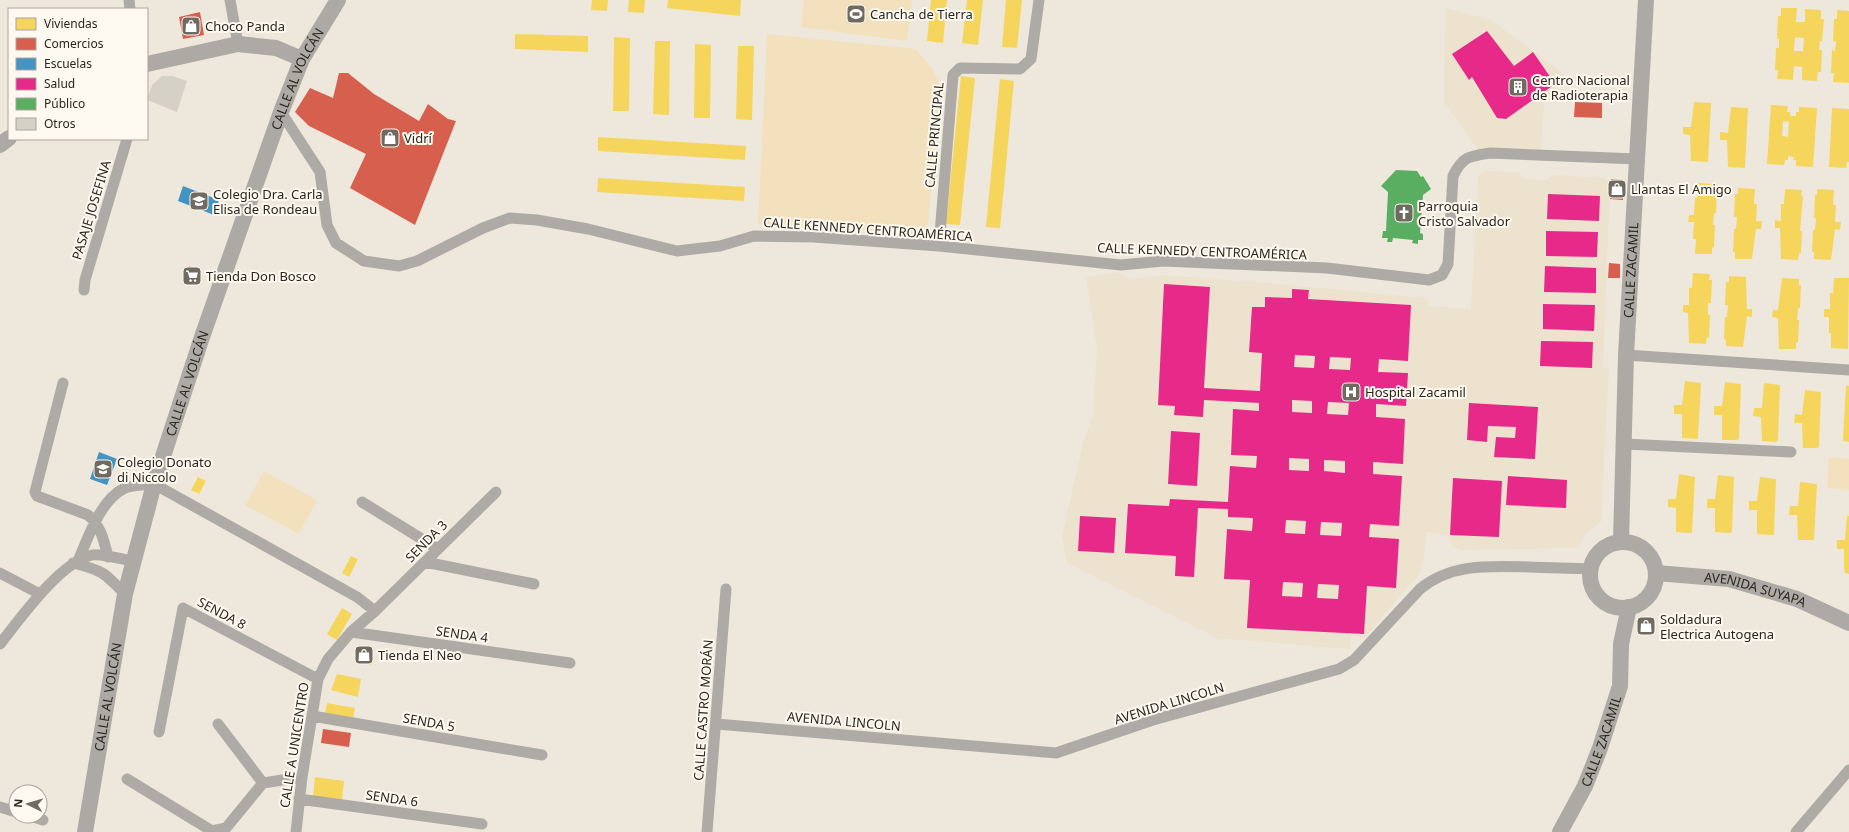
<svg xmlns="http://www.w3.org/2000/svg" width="1849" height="832" viewBox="0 0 1849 832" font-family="'Noto Sans',sans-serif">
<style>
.built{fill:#ece2cd}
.green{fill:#f2e1bc}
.homes{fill:#f6d55c;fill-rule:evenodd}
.shops{fill:#d6604d}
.schools{fill:#4393c3}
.health{fill:#e7298a;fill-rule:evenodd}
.public{fill:#5aae61}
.building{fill:#d6d1c7}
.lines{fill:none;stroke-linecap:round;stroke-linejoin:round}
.street{stroke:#aeaba6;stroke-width:11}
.secondary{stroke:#ada9a4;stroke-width:16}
.labels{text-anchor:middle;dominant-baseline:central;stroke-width:4;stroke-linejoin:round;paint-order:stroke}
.poi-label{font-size:13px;fill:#2b271f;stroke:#fdf9f0;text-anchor:start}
.street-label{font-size:13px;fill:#2b271f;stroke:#fdf9f0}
</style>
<rect width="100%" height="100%" fill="#eee8dc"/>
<path class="built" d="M1445 8 1491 20 1565 75 1544 103 1541 153 1478 150 1444 102Z
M1485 171 1519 172 1523 179 1548 180 1552 175H1557L1604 178 1610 183 1603 367 1609 368 1601 522 1586 533 1577 548 1463 550 1453 547 1448 535 1426 532 1424 560 1419 574 1365 637 1351 636 1350 649 1217 638 1067 563 1062 537 1083 443 1093 415 1097 349 1086 277 1116 273 1132 279 1164 275 1278 284 1423 298 1427 300 1429 306 1471 309 1478 177 1480 173Z"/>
<path class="green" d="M804 0H912L907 41 801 27Z
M767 34 916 49 933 70 940 84 927 234 758 224Z
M1829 457 1849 459V490L1827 488Z
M264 471 317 500 299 534 245 505Z"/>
<path class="homes" d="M592 0H608L607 11 591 10Z
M629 0H645L644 13 628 12Z
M668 0H741L740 16 667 8Z
M931 0H947L943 43 927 41Z
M967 0H983L978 45 962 43Z
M1006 0H1022L1017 48 1002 47Z
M1781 8H1797L1796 22H1805V9L1821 10V19H1824L1822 41H1820L1819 50H1822L1821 72H1818L1817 81 1802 80V67L1794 66 1793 80 1777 79 1778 70H1775L1776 48H1779V39H1777L1778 16H1781ZM1795 37 1804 38 1803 51H1794Z
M1837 10 1849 11V83L1833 82 1834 73H1831L1832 50 1835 51 1836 42 1833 41 1834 19H1837Z
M515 34 588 36V52L515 49Z
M614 37 630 38 629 111H613Z
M655 41H670L669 115 653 114Z
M695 44 711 45 710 118H694Z
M738 46H754L752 120 736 119Z
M961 76 975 78 960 225 946 224Z
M1000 79 1014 81 1000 228 986 227Z
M1694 102 1711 103 1708 162 1691 161 1690 135 1683 134V127H1691Z
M1771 105 1788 106 1787 112H1790V116H1796V112H1799V107L1817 108 1813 167 1796 166V160H1793L1794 157 1788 156V160H1785L1784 165 1767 164ZM1783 121 1789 122 1788 137 1782 136Z
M1731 107 1748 108 1745 168 1728 167 1727 140H1720V132L1728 133Z
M1832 108 1849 109V162H1847L1846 168 1829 167Z
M598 137 746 146 745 160 598 151Z
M598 178 745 187 744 201 597 192Z
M1698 183 1715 184V190H1717L1716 213H1714L1713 225H1715L1714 248 1712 247V254H1695L1696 239H1693L1694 222H1688L1689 215H1694L1695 198H1697Z
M1738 188 1755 189 1754 204H1757L1756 221H1762L1761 229H1756L1752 259H1735V252H1733L1734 229H1736L1737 217H1734L1735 194H1738Z
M1785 189 1802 190 1801 196H1803L1800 231H1802L1801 253H1799L1798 260 1781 259 1780 228H1775V220L1781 221V204H1784Z
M1817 189 1834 190 1833 205H1836L1835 222H1841L1840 230 1835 229 1831 260 1814 259V252H1812L1813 230H1815L1816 218H1814L1815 195H1817Z
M1693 273 1710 274 1709 280H1712L1711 303H1708V315H1710L1709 338 1707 337 1706 344 1689 343 1688 313 1683 312V305H1689V288H1692Z
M1729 276 1746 277 1747 309H1752V317L1747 316 1743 347 1726 346V340L1724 339 1725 317H1727L1728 305H1725L1726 282H1729Z
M1782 278 1799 279V285H1801L1800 308H1798L1797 320H1799L1798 343 1796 342V349H1779L1778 318 1772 317 1773 310H1778Z
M1834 278H1849L1848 349 1831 348V333H1829V317H1824V309H1830V293H1833Z
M1685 381 1701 383 1698 438 1697 439 1682 438V414H1674V405H1682Z
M1725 382 1741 384 1739 439 1737 440H1722V415H1714V406H1722Z
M1764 383 1780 385 1778 440 1776 442 1762 441 1761 417 1753 416 1754 408H1762Z
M1846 385 1849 386V442L1843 441Z
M1805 390 1821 392 1819 447 1817 448H1803L1802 423H1794L1795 414 1802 415Z
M1679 474 1695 477 1692 532 1691 533 1676 532V508L1668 507V499H1676Z
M1718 475 1734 477 1732 532 1730 533 1715 532V508H1707V499H1715Z
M198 477 206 481 199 494 191 490Z
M1760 477 1776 479 1774 534 1772 535 1757 534V510H1749V501H1757Z
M1800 482 1817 484 1814 539 1813 540H1798L1797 515H1789L1790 506H1798Z
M1847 516H1849V574L1845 573 1844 567V549H1837V540H1845Z
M351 556 358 559 349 577 342 573Z
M342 608 352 614 337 640 327 634Z
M359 650 373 652 371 665 357 662Z
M337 674 361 679 358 697 331 690Z
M327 703 355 708 353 718 325 713Z
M315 777 344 781 342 800 313 797Z"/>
<path class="shops" d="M200 12 204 35 183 39 179 17Z
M339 73H348L374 94 419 121 428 104 448 119 456 121 415 225 350 188 366 154 309 126 295 112 310 88 333 98Z
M1575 102 1602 103V118L1574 117Z
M1611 179 1624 180 1623 200 1610 199Z
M1609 263 1620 264V278H1608Z
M189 266 199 270 194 285 184 281Z
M1641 619 1652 620 1651 632 1641 631Z
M323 729 351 733 349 747 321 743Z"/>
<path class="schools" d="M183 186 219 200 214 215 178 201Z
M99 452 117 459 107 485 90 479Z"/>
<path class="health" d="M1487 31 1514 66 1533 52 1555 84 1506 119 1497 118 1472 77 1469 80 1452 54Z
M1548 194 1600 196 1599 221 1547 219Z
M1546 231 1598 232 1597 257 1546 256Z
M1545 266 1596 268V293L1544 292Z
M1164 284 1210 287 1204 388 1260 391 1262 353 1249 352 1252 307H1265V297L1292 298V289L1309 290 1308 299 1411 305 1408 361 1379 359 1378 372 1408 373 1406 406 1376 404V417L1405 419 1403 464 1373 462V474L1402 476 1399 526 1370 524 1369 537 1399 539 1396 588 1367 586 1364 634 1247 628 1250 580 1224 579 1227 529 1252 531 1253 518 1228 517V509L1198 508 1194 577 1175 576 1176 556 1125 553 1128 504 1169 506 1170 499 1228 502 1230 466 1256 468 1257 456 1231 455 1233 409 1259 411V403L1204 400 1203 417 1174 415 1175 406 1158 405ZM1295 355 1315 356 1314 368 1294 367ZM1330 357 1351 358 1350 370 1329 369ZM1292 400 1312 401V413L1292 412ZM1328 402 1349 403 1348 415 1327 414ZM1289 458 1309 459V471L1289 470ZM1324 460 1345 461V473L1324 471ZM1286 520 1306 521 1305 534 1285 533ZM1321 522 1342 523 1341 536 1320 535ZM1283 582 1303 583 1302 597 1282 596ZM1318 584 1339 585 1338 599 1317 598Z
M1543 304 1595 305 1594 331 1543 329Z
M1541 341 1593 342 1592 368 1540 366Z
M1469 403 1538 407 1535 459 1494 457 1496 437 1515 438 1516 427 1488 426 1487 442 1467 440Z
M1171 431 1200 433 1197 486 1168 484Z
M1508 476 1567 480 1566 508 1506 505Z
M1453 478 1502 481 1499 537 1450 535Z
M1080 516 1116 518 1114 553 1078 551Z"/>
<path class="public" d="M1396 170 1417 171 1421 177 1423 176 1431 189 1423 195 1420 233 1423 234V240H1418V244L1412 243 1413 240 1393 238 1392 242H1387L1388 238H1382L1383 231H1386L1388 192 1381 186Z"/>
<path class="building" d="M162 76H173L187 81 177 112 147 100 152 85Z"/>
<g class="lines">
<path class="street" d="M129 0 130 9
M230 0 238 44
M281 112 320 172 327 225 336 243 364 261 399 266 417 261 483 228 510 218 537 220 588 229 677 251 720 246 754 236 813 237 939 246 1121 265 1163 261 1327 268 1429 280 1442 275 1448 264 1453 176C1463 156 1470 156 1490 153L1637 159
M939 246 953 75 960 68 1020 69 1031 59 1039 0
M84 290 85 280 127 139
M1626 355 1849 370
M63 383 35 492 37 496 88 515C101 526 104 541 108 557
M1625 444 1791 452
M362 502 438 549
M78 561C88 538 100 501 123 489 131 485 144 485 154 484L357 597 375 611
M425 562 534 584
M73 563C102 570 105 573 125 594
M0 573 40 594
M351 632 570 663
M0 644C20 619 60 562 92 555 100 553 125 560 134 561
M312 716 542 755
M218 724 263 783
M716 724 1056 753 1153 720 1339 669 1354 660 1420 589C1451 563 1491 566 1529 567 1550 568 1570 568 1591 569
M159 732 183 608 318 679
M127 779 212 831 226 828 263 783 302 777
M299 799 482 824
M0 807 16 812
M30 816 43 820
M296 832 302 777 318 679 328 659 351 632 375 611 496 492
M707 832 726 589
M1796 832 1849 770"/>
<g class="secondary">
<path d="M147 64 238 44 276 48 302 59"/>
<path d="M0 145 9 138"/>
<path id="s1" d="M1621 542 1626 355 1646 0"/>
<circle cx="1623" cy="575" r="33"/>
<path id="s2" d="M1656 573 1729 579 1797 599 1849 623"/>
<path id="s3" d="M85 832 125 594 154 484 202 337 281 112 302 59 338 0"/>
<path id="s4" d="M1560 832 1585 786 1600 748 1620 686 1621 644 1629 607"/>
</g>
</g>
<defs>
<symbol id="stadium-square" viewBox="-11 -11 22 22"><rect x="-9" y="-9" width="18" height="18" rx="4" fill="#6f6b61" stroke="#fdf9f0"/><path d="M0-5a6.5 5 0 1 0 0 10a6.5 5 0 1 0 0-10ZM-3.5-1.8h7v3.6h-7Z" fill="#fff"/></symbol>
<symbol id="shop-square" viewBox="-11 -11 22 22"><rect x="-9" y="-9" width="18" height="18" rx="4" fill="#6f6b61" stroke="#fdf9f0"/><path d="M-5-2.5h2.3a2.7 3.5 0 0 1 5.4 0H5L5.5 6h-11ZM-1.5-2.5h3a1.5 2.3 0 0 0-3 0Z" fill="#fff"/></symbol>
<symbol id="building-square" viewBox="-11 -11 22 22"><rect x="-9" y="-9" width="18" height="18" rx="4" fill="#6f6b61" stroke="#fdf9f0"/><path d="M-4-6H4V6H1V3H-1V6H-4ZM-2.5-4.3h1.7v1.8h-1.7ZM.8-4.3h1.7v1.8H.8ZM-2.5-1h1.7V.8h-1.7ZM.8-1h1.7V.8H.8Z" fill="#fff"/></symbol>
<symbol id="school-square" viewBox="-11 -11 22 22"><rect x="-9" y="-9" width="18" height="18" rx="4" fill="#6f6b61" stroke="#fdf9f0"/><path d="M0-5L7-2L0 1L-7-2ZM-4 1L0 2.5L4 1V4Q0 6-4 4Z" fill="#fff"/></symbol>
<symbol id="church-square" viewBox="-11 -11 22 22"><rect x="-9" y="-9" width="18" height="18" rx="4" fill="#6f6b61" stroke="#fdf9f0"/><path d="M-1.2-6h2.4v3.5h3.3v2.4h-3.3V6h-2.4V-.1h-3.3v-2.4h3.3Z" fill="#fff"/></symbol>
<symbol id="supermarket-square" viewBox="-11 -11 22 22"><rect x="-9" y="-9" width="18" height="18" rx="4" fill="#6f6b61" stroke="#fdf9f0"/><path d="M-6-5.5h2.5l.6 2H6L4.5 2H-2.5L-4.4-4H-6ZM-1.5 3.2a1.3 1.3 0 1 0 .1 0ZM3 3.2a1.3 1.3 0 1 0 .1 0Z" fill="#fff"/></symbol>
<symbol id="hospital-square" viewBox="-11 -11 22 22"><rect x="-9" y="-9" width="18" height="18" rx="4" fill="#6f6b61" stroke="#fdf9f0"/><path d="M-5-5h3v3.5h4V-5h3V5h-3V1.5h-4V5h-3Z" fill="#fff"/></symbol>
</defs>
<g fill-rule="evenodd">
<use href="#stadium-square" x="845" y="3" width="22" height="22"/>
<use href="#shop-square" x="180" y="15" width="22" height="22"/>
<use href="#building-square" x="1507" y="76" width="22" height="22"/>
<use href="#shop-square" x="379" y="127" width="22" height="22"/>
<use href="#shop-square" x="1606" y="178" width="22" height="22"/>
<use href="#school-square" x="188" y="190" width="22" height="22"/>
<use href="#church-square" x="1393" y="202" width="22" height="22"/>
<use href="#supermarket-square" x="181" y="265" width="22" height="22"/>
<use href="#hospital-square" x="1340" y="381" width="22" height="22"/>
<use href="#school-square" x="92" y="458" width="22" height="22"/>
<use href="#shop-square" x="1635" y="615" width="22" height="22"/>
<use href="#shop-square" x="353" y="644" width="22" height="22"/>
</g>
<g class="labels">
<g class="poi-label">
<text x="870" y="14">Cancha de Tierra</text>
<text x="205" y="26">Choco Panda</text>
<text x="1532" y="80">Centro Nacional<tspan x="1532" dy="15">de Radioterapia</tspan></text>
<text x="404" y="138">Vidrí</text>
<text x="1631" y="189">Llantas El Amigo</text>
<text x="213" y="194">Colegio Dra. Carla<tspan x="213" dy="15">Elisa de Rondeau</tspan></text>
<text x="1418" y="206">Parroquia<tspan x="1418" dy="15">Cristo Salvador</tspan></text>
<text x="206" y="276">Tienda Don Bosco</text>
<text x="1365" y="392">Hospital Zacamil</text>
<text x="117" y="462">Colegio Donato<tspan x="117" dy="15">di Niccolo</tspan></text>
<text x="1660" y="619">Soldadura<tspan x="1660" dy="15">Electrica Autogena</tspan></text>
<text x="378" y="655">Tienda El Neo</text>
</g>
<g class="street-label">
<text stroke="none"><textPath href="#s3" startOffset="785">CALLE AL VOLCÁN</textPath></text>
<text transform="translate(934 135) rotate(-85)">CALLE PRINCIPAL</text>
<text transform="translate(91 210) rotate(-73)">PASAJE JOSEFINA</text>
<text transform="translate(868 229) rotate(4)">CALLE KENNEDY CENTROAMÉRICA</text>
<text transform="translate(1202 251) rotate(2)">CALLE KENNEDY CENTROAMÉRICA</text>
<text stroke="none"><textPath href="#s1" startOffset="272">CALLE ZACAMIL</textPath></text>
<text stroke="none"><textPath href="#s3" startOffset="461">CALLE AL VOLCÁN</textPath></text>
<text transform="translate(426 541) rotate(-45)">SENDA 3</text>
<text stroke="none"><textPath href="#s2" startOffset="101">AVENIDA SUYAPA</textPath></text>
<text transform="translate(222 613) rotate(28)">SENDA 8</text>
<text transform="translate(462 634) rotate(8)">SENDA 4</text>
<text stroke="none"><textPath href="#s3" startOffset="137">CALLE AL VOLCÁN</textPath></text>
<text transform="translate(1169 703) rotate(-17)">AVENIDA LINCOLN</text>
<text transform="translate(703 710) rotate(-86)">CALLE CASTRO MORÁN</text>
<text transform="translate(844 721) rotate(5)">AVENIDA LINCOLN</text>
<text transform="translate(429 722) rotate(10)">SENDA 5</text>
<text stroke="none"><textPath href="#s4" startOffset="100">CALLE ZACAMIL</textPath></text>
<text transform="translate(294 745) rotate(-81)">CALLE A UNICENTRO</text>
<text transform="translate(392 798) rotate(8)">SENDA 6</text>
</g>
</g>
<rect x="8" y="8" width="140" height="132" fill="#fdf9f0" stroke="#a9a59c"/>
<rect x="16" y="18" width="20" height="12" fill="#f6d55c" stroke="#a9a59c"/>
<text x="44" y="28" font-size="12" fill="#2b271f">Viviendas</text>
<rect x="16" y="38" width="20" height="12" fill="#d6604d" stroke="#a9a59c"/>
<text x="44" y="48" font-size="12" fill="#2b271f">Comercios</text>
<rect x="16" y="58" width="20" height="12" fill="#4393c3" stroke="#a9a59c"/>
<text x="44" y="68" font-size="12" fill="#2b271f">Escuelas</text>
<rect x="16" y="78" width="20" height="12" fill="#e7298a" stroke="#a9a59c"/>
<text x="44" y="88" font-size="12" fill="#2b271f">Salud</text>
<rect x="16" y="98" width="20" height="12" fill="#5aae61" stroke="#a9a59c"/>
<text x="44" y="108" font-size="12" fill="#2b271f">Público</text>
<rect x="16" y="118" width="20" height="12" fill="#d6d1c7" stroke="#a9a59c"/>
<text x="44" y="128" font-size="12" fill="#2b271f">Otros</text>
<g transform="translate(28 804) rotate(275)"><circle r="19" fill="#fdf9f0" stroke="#a9a59c"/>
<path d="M0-3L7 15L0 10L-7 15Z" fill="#6f6b61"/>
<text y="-6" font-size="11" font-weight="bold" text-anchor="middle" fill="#2b271f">N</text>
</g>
</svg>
